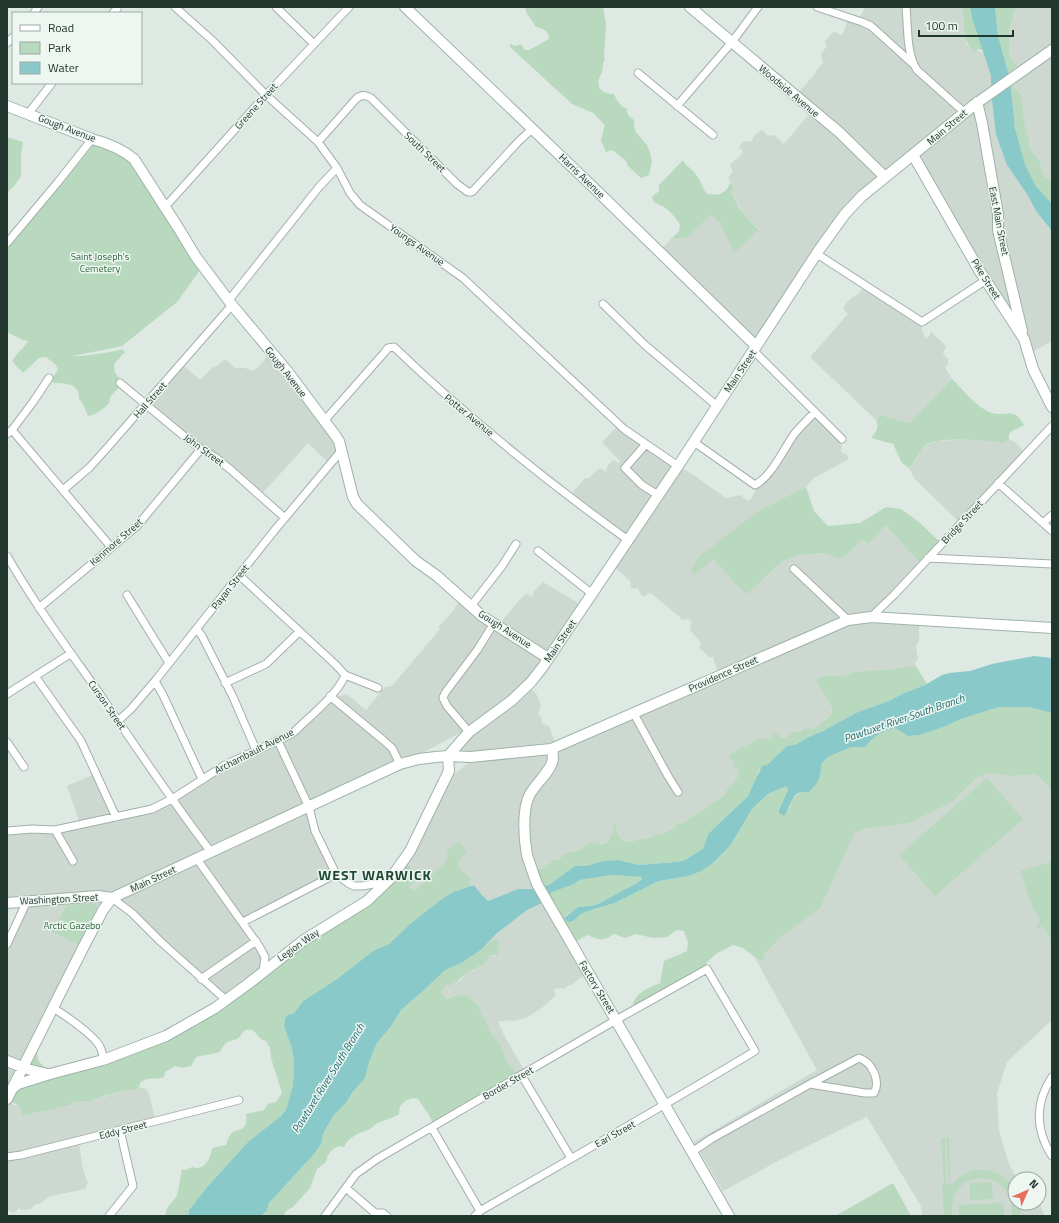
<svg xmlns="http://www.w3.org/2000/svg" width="1059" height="1223" viewBox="0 0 1059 1223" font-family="'Titillium Web',sans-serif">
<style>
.built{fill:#cdd8d1}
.green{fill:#b8d9bd}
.water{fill:#89c9ca}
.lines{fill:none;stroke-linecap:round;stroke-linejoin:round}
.street-casing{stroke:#a2b0a9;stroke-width:9}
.secondary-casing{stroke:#9eb3a9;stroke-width:12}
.street{stroke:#fff;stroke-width:7}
.secondary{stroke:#fff;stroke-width:10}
.labels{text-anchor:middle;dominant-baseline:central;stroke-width:3;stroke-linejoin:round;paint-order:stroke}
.street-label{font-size:10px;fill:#21372e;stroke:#eef6f1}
.park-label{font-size:10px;fill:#2e6a3d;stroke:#eef6f1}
.water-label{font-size:11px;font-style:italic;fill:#206b6e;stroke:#eef6f1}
.district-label{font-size:14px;font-weight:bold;letter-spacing:1px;fill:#1f4738;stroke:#eef6f1}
</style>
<rect width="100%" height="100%" fill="#dee9e3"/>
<path class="built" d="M865 7H962L964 13V34L967 45 984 53 991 76V92L996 135 1007 165 1027 194 1036 211 1052 231V341L1029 354 914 156 863 196 757 346 659 251 671 239 688 237 711 215 720 223 734 252 757 231 760 230 747 218 731 192 734 187 728 178 733 171 730 165 742 154 743 152 739 147 744 141 751 142 755 135 762 130 768 136 774 135 783 143V145L811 112 797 94 815 74 816 71 823 63 821 54 827 46 825 41 834 31 840 35 843 34 848 18 859 19Z
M1016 7H1052V180L1044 176 1039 160 1033 153 1029 145V140L1026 132 1021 95 1019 92 1011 84 1021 71 1009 55V39L1010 27Z
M865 286 922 322V331L926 339 930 335V331L946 346 943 354 948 359V364L945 368 952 379 910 423 882 415 876 420 811 358V356L848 314 843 308 851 298 856 296Z
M271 353 341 448 330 464 308 443 261 495 147 408 182 364 199 379 202 378 212 368 217 366 225 359 235 368H245L254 371Z
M814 415 842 443 841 452 847 455 849 459 814 478 806 487 793 494 760 510 712 558 731 577 773 568 782 561 800 555 821 553 842 559 862 540 868 544 887 524 922 565 874 614 919 621V641L916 645 918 659 915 663 916 666 894 669 855 672 843 677 831 675 816 681 832 708 831 715 814 729H803L799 733 787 738H772L769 740 753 741 745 748 742 747 731 754 733 761 739 771V777L736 782 726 792 725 795 720 799 681 824 676 822V826L671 829 657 836 624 842 618 835 615 823 613 833 609 841 606 843 594 844 589 843 585 847 573 852 565 853 559 859 553 860 544 868 530 871 536 889H518L488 901 481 894 474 885 471 886 469 882 471 879 459 868 458 862 447 857 445 862 415 891 409 887 418 878 419 873 424 872H417L403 861 446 781 467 764 479 760 456 757 465 730 411 759 307 808 335 871 244 923 265 954V966L226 999 116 897 54 1007 12 1104 21 1108 22 1116 70 1105 75 1102 91 1101 95 1098H98L105 1097 108 1094 123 1092 129 1089 134 1091 139 1087 146 1089 149 1094 156 1122 79 1143 83 1170 88 1183 85 1189 51 1196 39 1204H35L31 1209 21 1210 19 1208 14 1213 7 1210V945L26 905 7 903V831L53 830 80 823 67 786 97 773 117 817 144 811 224 765 276 743 335 697 347 694 366 710 385 687 392 686 440 629 438 627 454 610 459 601 499 625 505 617 526 593 532 597 534 591 543 582 583 606 528 685 537 695 541 705 538 713 542 718 541 720 543 724 549 726 556 744 719 675 713 657H709L699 648 701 643 691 631 690 627 692 622 689 619 682 620 678 615 676 614 651 593 643 597 637 588 634 589 630 587 631 582 619 571 611 566 627 541 570 495 585 478H589L599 468 607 472 606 468 613 460 619 463 620 461 602 442 620 424 679 467 692 474 726 498 740 495 748 501 751 499 755 492 756 484 795 434Z
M970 439 1004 443 1009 439 1015 442 1025 453 960 523 914 478 909 468 914 464 921 450 929 444 937 441Z
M1052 706V1020L1007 1062 997 1093 999 1131 1009 1164 1017 1179H1015V1203L1039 1202 1045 1216H922L921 1206 867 1117 789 1155 723 1191 694 1142 817 1070 755 958 679 881Z
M544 902 586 974 571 985H568L565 989 562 988 555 989 554 991 556 995 543 1007 526 1018 513 1021 508 1020 498 1022 503 1033 525 1072 518 1076 506 1059 501 1046 490 1032 487 1023 481 1013 458 995 445 999 441 993 446 985 450 986 457 981H460L467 972 473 971 480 966 483 965 490 955 496 956 485 946 496 934 527 910Z"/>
<path class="green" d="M525 7H603L606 24 604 56 605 59C602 64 603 67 602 72 601 74 600 76 599 78 596 89 604 94 614 94 617 101 620 106 627 109L628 115 634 120 635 131 647 145 650 153 652 161 649 175 641 178 627 165V162L614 151 611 150 606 152 601 140 605 125 593 113 572 104 510 47V44L515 46 521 44 525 50H529L549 39C550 30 541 29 535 26L533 22 527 14Z
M962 7H970L972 18 984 51 978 49 974 52C959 36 967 26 962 7Z
M995 7H1016L1010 27 1009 39V55L1021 71 1010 79 998 36Z
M1011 84 1019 92 1021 95 1026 132 1029 140V145L1033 153 1039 160 1044 176 1052 180V204C1046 198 1040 192 1035 186 1018 163 1012 112 1011 84Z
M7 137 23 142 21 155V176L14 186 7 193Z
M95 143 125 153 200 270 177 302 122 346 73 356C81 357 115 352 122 349L125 352 114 364 115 373 123 383 110 397 109 403 104 408 95 414 88 416 83 404 79 399C80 383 64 383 53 383L52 378 58 370 56 365 46 357 39 358 23 373 12 361 17 354 29 341 23 340 7 332V249Z
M683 160C685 165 688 166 692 170 699 176 701 185 706 193 717 197 726 194 730 183L734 187 731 192C734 197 736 202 739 207 742 211 745 213 747 218L760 231H757L734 253 720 223 711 215 688 237 671 239 679 231 680 224C676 219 670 210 664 207 658 203 654 205 652 197L659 191V185Z
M952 379C962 389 976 406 989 412 1003 418 1015 406 1024 425 1018 429 1007 430 1009 439L1004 443C987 441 943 436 928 444 918 450 917 461 909 468L902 463 893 444 871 438C875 433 880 428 876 420L881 415 910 423Z
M806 487 814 511 828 526 860 523 886 507 901 509 919 522 941 543 922 565 886 525 868 544 862 540 842 559 821 553 800 555 782 561 747 594 729 578 730 577 713 559 694 575 691 569 701 555 760 510Z
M914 666H916L927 684 904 693 889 701 858 712 823 731 806 738 797 744 787 746 767 765 759 770 757 778 748 796 708 834 703 849 683 861 675 862 639 865 618 860 603 861 586 866H575L550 884 538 889 530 871 544 868 553 860 559 859 565 853C574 852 582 850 589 843L594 844 598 842 600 844 606 843 609 841 610 835 613 833 614 829 613 825 615 822 618 835 624 842C642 839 661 837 676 826V822L681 824 725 795C727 785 738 784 739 771L736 767H733V761L728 757 731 754 742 747 745 748 753 741H756L758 738 769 740 772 738 773 731 782 738H786L793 732 799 733 803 729H814L831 715 832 708 816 681 820 677 831 675 843 677 855 672 894 669Z
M999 707H1029L1052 713V789L1036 774 1010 776 991 773 978 776 952 802 909 823 868 828 855 832 820 908 778 939 763 956 765 960H759L743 948 733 945 716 954 706 963V968L636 1010 633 1003C638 991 649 988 660 983L664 961 687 951 688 943 684 931 677 930 667 937 653 938 636 934 625 938 614 934C601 942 600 940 587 935L570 945 546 900 552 892 572 885 580 880 612 875 642 877V879L637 883 596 905 578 907 564 917 573 921 581 914 594 909 615 903 659 881 688 876 713 863 730 846 752 809 768 794 786 786 788 790 779 810 789 809 792 799 820 776 822 763 828 757 851 747H865C874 736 881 731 895 728L908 736 920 735 946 726 961 719Z
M987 778 1023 819 935 896 899 855Z
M458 841 467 851 458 862 459 868 472 879 469 882 471 886 453 892 439 901 410 924 389 944 373 951 337 979 303 1001 294 1013 288 1015 285 1018 284 1026 292 1049 294 1061 293 1085 286 1110 281 1116 248 1142 208 1186 189 1210 188 1216H165L167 1208 177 1196 182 1169 186 1170 192 1167C204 1172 211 1158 212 1148L226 1145C227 1140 230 1133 235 1131 237 1130 239 1130 241 1129 247 1126 247 1120 246 1114L264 1110 268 1104 276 1102 282 1093 271 1058 270 1048 266 1041C257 1039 258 1032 251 1030 243 1027 242 1036 237 1039 235 1040 232 1040 230 1041 225 1042 223 1047 220 1052L196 1057 191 1066 182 1068 175 1066 165 1072 164 1077C156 1081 150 1075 140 1083L139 1087 134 1091 129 1089C122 1093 117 1092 110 1094 104 1095 101 1099 95 1098L91 1101 75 1102 70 1105 22 1116 21 1108 8 1099 36 1044 38 1060 49 1073 163 1037 368 901 403 861 417 872 423 869 424 872 419 873 418 878 409 887 415 891 445 862 447 857V851Z
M1052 862V942L1043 925 1039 929 1037 928 1040 920 1032 906 1020 871Z
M94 903 97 906V908L78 944 52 932 67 905Z
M494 940 499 941 498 955H490L483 965C477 967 474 971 467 972 462 978 457 981 450 986L446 985 441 993 446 999 458 995 467 996 479 1006 481 1013 487 1023 490 1032 501 1046 506 1059 518 1076 434 1126 429 1115 418 1099C410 1097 406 1100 400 1106L399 1114C392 1119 383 1120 376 1124 373 1126 371 1129 368 1130 359 1133 348 1137 344 1147L339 1146 333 1149 328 1155 326 1162 317 1169 310 1188 293 1207 286 1211 283 1216H263L267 1210 269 1203 315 1153 321 1144 323 1134 333 1116 346 1103 352 1093 365 1078 369 1062 377 1043 392 1025 401 1010 423 991 444 971 463 962Z
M941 1138H945L946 1184H949L946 1138H949L950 1184H952C971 1163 997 1166 1015 1188V1203H1020L1021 1216H1012C1012 1210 1012 1203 1010 1197 1002 1177 973 1171 958 1189 952 1197 952 1207 952 1216H944L942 1184H944Z
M992 1182 993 1199 970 1200V1183Z
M893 1183 911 1216H838L837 1215Z
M1004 1203V1216H959L958 1205Z"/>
<path class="water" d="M970 7H995L998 36 1010 79 1015 128 1025 165 1035 185 1052 204V231L1036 211 1027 194 1007 165 996 135 991 92V76L972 18Z
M1034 656 1052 658V713L1029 707H999L961 719 946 726 920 735 908 736 895 728C881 731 874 736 865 747H851L828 757 822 763 820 776 817 783 809 792C790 790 793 804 784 816L779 813V810L788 790 786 786 768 794 752 809 730 846 713 863 701 871 688 876 659 881 615 903 594 909 581 914 573 921 568 922 564 918 578 907 596 905 637 883 642 879V877L612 875 580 880 572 885 552 892 544 902 527 910 496 934 482 949 463 962 444 971 423 991 401 1010 392 1025 377 1043 369 1062 365 1078 352 1093 346 1103 333 1116 323 1134 321 1144 315 1153 269 1203 267 1210 262 1216H188L189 1210 208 1186 248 1142 281 1116 286 1110 293 1085 294 1061 292 1049 284 1026 285 1018 288 1015 294 1013 303 1001 337 979 373 951 389 944 410 924 439 901 453 892 474 885 481 894 488 901 518 889H538L550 884 575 866H586L603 861 618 860 639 865 675 862 683 861 703 849 708 834 748 796 762 766 767 765 787 746 797 744 806 738 823 731 858 712 889 701 904 693 925 685 942 675 949 673 970 671 992 664Z"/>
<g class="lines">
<defs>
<path id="street" d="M175 7 213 41 266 95 318 142 337 168 350 193 360 205 463 278 624 429 678 466
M276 7 314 44
M817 7 862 22 871 26 913 64
M906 7C908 25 906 54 917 70L964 112
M34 13 38 7
M113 13 117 9
M7 43 13 37
M638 73 713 135
M677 106 732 42 758 7
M28 114 52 83
M318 142 356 99C361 94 366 95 371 98L457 184 468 192H472L519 141 532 129
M165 207 266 95 349 7
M7 243 58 182 92 139
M817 254 922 322 986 280
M229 300 319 187 337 168
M603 304 645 345 717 406
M754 351 842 439
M120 383 185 437 201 449 215 457 231 470 285 518
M325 420 384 353 388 348 394 347C467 417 546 481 628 540
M12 430 111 547
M7 434 12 430 33 402 49 378
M694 442 755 485C772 476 784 448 795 433 801 426 808 419 814 413
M646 444 625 468 642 485 658 495
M998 483 1052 531
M63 490 90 467 107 448 232 305
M1043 523 1052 515
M538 551 591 593
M7 556C34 603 66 646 97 690 134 744 171 800 211 852
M928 558 1052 564
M794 569 848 620
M127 595 169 663
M471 606 502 566 516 544
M39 608 137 526 201 449
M871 617 894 595 1052 426
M197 629 202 636 233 697 256 750
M345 675 378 688
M35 676 81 741 116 817
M155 681 163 695 202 779
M225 683 266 664 299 632
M7 694 70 654
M330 696 383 740 392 748 400 764
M633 712 668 776 678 792
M118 721 131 709 155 681 274 531 341 451
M469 732 447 706 443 698 445 693 478 649 494 623
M278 741 309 807 315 831 336 874 348 883 354 886H362L374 884 392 873
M7 742 24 767
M55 830 73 861
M7 831 32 829 55 830 152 809 172 799 225 765 289 735 294 732C307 719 340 692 345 675L336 665 240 576
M197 859 259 946 265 957 263 971
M112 898 132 913 161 942 226 1000
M243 922 336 874
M7 944 27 901
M201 979 256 941
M53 1008C65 1015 92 1034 99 1045 102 1050 103 1055 103 1060
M859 1058C872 1062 881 1081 874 1093H865L810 1084Z
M522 1076 571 1158
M1052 1077C1035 1102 1035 1130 1052 1156
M432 1128 480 1211
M692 1152 711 1139 810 1084
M7 1157 21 1155 239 1100
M346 1188 375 1213
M109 1216 133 1186 120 1130
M325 1216 356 1174 377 1159 616 1020 707 969 755 1051C664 1106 572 1158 480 1211L475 1216
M374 1216 375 1213H383L387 1216"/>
<path id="secondary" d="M405 7 593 187 756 346
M690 7 839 132 885 177
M977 102 982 123 998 214V230L1022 331
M7 106 92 139C107 143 122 149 134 159L179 229 196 257 232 305 288 372 335 435 339 441 353 497 357 504 416 561 437 576 482 616 548 658
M913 155 979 270 1024 339 1033 369 1052 407
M551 749C560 766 536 781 529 796 522 811 524 839 527 855 530 865 534 875 537 884L729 1216
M7 903 98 896 112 898
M7 1061 27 1069 48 1074
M12 1089 18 1084 50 1074 103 1060 166 1036 215 1008 248 984 304 940 367 901 391 878 410 851 449 771 448 756 469 732 511 701 531 682 542 668 678 466 819 250 845 214 862 196 974 105 1052 50
M7 1099 84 946 103 910 112 898 400 764 419 759 436 757 448 756 471 757 551 749 848 620 871 617 1052 628"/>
</defs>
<use href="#street" class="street-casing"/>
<use href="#secondary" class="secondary-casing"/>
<use href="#street" class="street"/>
<use href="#secondary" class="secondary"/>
</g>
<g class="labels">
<g class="street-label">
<text transform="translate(789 91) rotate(40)">Woodside Avenue</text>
<text transform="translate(256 106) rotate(-48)">Greene Street</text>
<text transform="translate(947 127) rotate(-40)">Main Street</text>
<text transform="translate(67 128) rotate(21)">Gough Avenue</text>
<text transform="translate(425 152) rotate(44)">South Street</text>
<text transform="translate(582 176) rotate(44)">Harris Avenue</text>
<text transform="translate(999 221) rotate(79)">East Main Street</text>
<text transform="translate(417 245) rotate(35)">Youngs Avenue</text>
<text transform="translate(986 279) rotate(58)">Pike Street</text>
<text transform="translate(740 371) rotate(-56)">Main Street</text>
<text transform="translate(286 372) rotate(52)">Gough Avenue</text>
<text transform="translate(150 400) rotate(-49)">Hall Street</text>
<text transform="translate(469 415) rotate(39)">Potter Avenue</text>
<text transform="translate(204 450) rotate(36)">John Street</text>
<text transform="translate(962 522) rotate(-47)">Bridge Street</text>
<text transform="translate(116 542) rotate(-41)">Kenmore Street</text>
<text transform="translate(230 587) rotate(-52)">Payan Street</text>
<text transform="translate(505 629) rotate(33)">Gough Avenue</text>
<text transform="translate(560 641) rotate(-56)">Main Street</text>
<text transform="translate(723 674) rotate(-24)">Providence Street</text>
<text transform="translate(107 705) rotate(55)">Curson Street</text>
<text transform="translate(254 751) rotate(-27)">Archambault Avenue</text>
<text transform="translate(153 879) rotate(-25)">Main Street</text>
<text transform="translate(59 899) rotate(-3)">Washington Street</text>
<text transform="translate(298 945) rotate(-35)">Legion Way</text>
<text transform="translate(597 987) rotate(59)">Factory Street</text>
<text transform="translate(508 1083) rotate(-30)">Border Street</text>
<text transform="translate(123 1130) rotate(-14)">Eddy Street</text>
<text transform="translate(615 1134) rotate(-29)">Earl Street</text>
</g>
<g class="park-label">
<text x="100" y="256">Saint Joseph's<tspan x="100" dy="12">Cemetery</tspan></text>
<text x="72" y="925">Arctic Gazebo</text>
</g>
<g class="water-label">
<text transform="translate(904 718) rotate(-19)">Pawtuxet River South Branch</text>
<text transform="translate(328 1078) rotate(-58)">Pawtuxet River South Branch</text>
</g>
<g class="district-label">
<text x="375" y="874">WEST WARWICK</text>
</g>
</g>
<rect width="1059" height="1223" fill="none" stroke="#21372e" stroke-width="16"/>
<rect x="12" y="12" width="130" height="72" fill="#eef6f1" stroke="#9caaa3"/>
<rect x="20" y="25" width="20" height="6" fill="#ffffff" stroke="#9caaa3"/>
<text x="48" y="32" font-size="12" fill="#21372e">Road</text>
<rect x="20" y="42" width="20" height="12" fill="#b8d9bd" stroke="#9caaa3"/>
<text x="48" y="52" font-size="12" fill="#21372e">Park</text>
<rect x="20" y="62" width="20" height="12" fill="#89c9ca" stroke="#9caaa3"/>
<text x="48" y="72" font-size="12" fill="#21372e">Water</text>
<g transform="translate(1027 1191) rotate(45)"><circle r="19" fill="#eef6f1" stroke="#9caaa3"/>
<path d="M0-3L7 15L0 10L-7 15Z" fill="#e76d5e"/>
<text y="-6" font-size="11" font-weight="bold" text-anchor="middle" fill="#21372e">N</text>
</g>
<path d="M919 30v6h94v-6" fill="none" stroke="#21372e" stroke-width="2"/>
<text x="925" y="30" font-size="12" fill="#21372e" stroke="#eef6f1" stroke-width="3" paint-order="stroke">100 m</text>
</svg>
